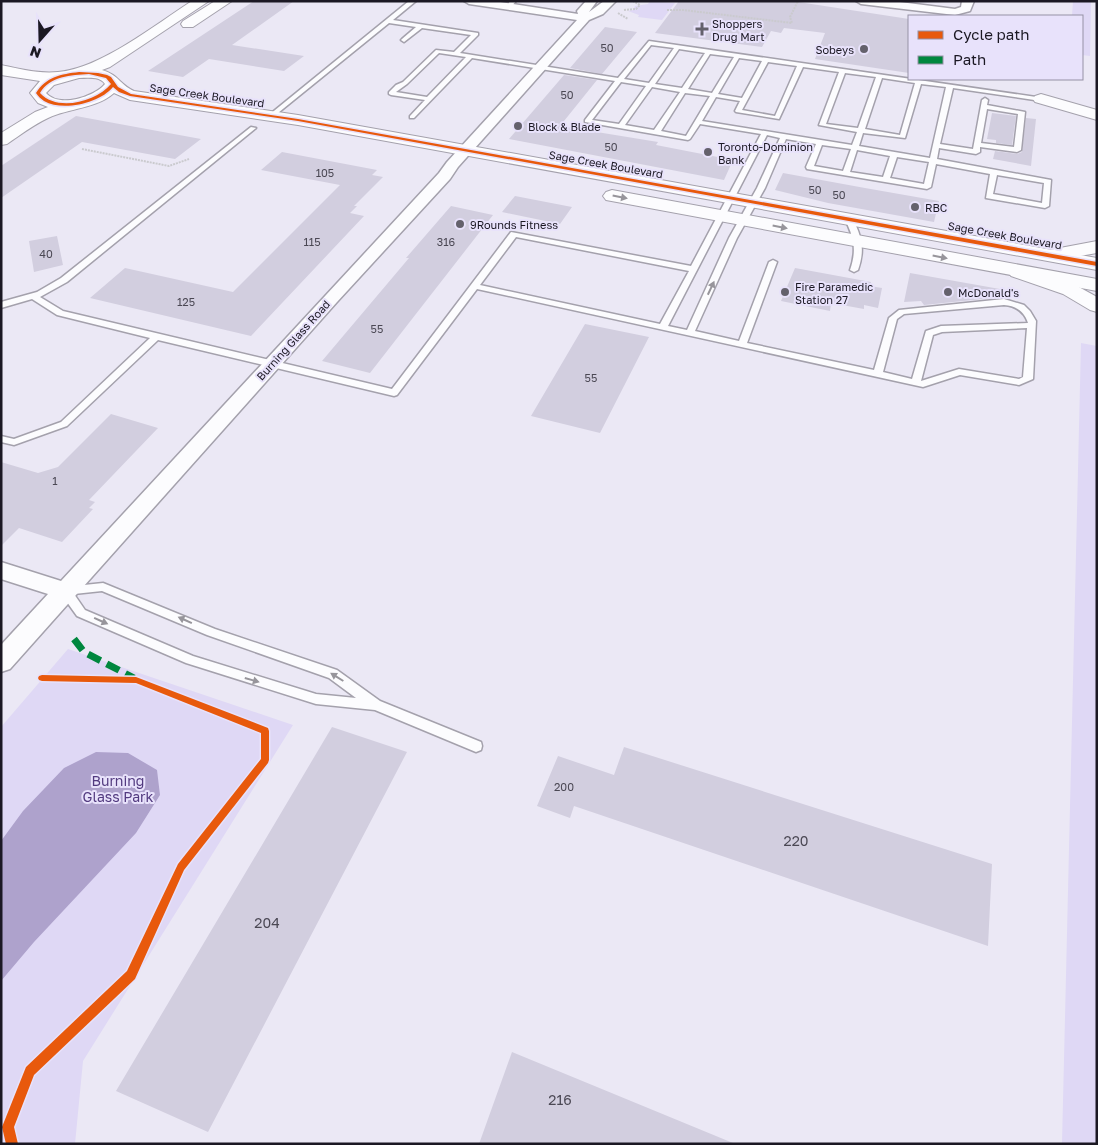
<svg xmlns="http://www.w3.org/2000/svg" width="1098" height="1145" viewBox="0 0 1098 1145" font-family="'Golos Text',sans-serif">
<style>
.green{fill:#dfd8f5}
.water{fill:#aea2cc}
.building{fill:#d2cedf}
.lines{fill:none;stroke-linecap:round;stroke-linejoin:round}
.service-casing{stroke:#a4a1ac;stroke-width:3}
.minor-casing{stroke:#a4a1ac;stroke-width:3}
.tertiary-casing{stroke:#a4a1ac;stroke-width:2}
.primary-casing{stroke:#a4a1ac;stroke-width:2}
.path{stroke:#cacace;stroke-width:2;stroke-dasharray:2 1;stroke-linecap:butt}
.service{fill:#fcfcfe;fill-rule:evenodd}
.minor{fill:#fcfcfe;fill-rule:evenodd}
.tertiary{fill:#fcfcfe;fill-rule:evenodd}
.primary{fill:#fcfcfe;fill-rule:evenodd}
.quiet{stroke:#00873e;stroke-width:7;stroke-dasharray:14 7;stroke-linecap:butt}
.cycleway-casing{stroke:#e8e2fb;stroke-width:3}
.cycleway{fill:#e8590c;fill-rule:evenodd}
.oneway{fill:#97959b}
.poi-dot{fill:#64616c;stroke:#e8e2fb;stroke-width:2}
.labels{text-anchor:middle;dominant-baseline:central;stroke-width:4;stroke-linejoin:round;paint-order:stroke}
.far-poi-label{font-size:11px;fill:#1b1823;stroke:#e8e2fb;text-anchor:start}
.number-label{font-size:11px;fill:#4b4854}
.far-street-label{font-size:11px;fill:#1b1823;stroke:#e8e2fb}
.park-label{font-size:14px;fill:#523a7f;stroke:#e8e2fb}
.near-number-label{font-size:14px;fill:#4b4854}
</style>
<rect width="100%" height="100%" fill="#ebe8f5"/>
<path class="green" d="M650 1 675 3 662 20 638 17 639 15 628 11 633 10 635 6 648 4Z
M1073 1H1091L1090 56 1082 55V16H1072Z
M1081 343 1097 346V1144H1062Z
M68 649 293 725 83 1061 75 1144H1V727Z"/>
<path class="water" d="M96 752 128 753 157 770 160 795 136 833 34 942 1 981V841L23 811 64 768Z"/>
<path class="building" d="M254 1H294L232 45 304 56 284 71 209 59 183 77 148 71Z
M679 1H792L909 19V73L815 59 825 33 784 28 781 33 771 31 762 47 655 33Z
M605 27 637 32 602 74 570 68Z
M564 75 597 80 560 126 658 142 656 145 733 160 724 180 509 139Z
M992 113 1016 116 1012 145 996 143V140L987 139Z
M76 116 201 139 175 159 82 142 1 198V166Z
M1026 118 1036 119 1031 166 993 159 995 151 1017 154 1022 152Z
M282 152 377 170 372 175 383 177 354 206H357L350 213 364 216 251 336 90 298 125 268 233 292 340 185 261 170Z
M783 173 865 188 939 201 934 222 828 203 775 190Z
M515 196 572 207 560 224 502 212Z
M451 206 493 215 370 373 322 361 409 258H406Z
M57 236 63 265 34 272 29 241Z
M795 268 871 282 870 286 882 288 878 308 864 305V309L831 303 830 311 781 301Z
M910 273 1011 291V296L924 305 921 301 904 302Z
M585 324 649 337 600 433 531 416Z
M111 414 158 428 89 500 95 502 89 508 93 509 62 542 19 528 1 546V462L38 473 58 467Z
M332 727 407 752 208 1132 116 1091Z
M624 747 992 864 988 946 574 806 570 818 537 806 558 756 614 775Z
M512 1052 733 1143V1144H479Z"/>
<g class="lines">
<defs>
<path id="service" d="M409 1H416L393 20 478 33V35L460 53 618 78 649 41 1043 98V100L1041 101 953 88 940 144 973 149 982 100 985 98 988 100 987 105 1025 112 1021 150 1017 152 980 147V152L976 154 939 148 937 159 1051 180 1049 206 1045 208 986 198 990 174 936 164 931 187 927 189 807 169 806 167 816 144 786 139 765 188 737 238 695 331 739 341 769 262 773 260 777 262 747 343 874 370 889 318 899 310 1004 299 1024 305 1030 311 1036 321 1033 379 1019 385 960 375 923 387 477 289 397 395 394 396 158 340 67 426 14 445 1 442V436L14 439 61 422 150 338 57 315 32 299 1 308V302L37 292 61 278 251 127 256 128 67 282 40 297 63 311 392 389 511 232 691 266 761 134 700 124 690 139 688 140 585 122V120L615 81 472 58 414 118H410V116L425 100 391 95 389 94V92L396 85 403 82 436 50 454 52 471 35 422 28 404 42 401 40 402 39 416 27 389 23 273 117H269V115ZM651 45 674 48 649 83 624 79ZM679 49 705 53 682 88 655 84ZM439 53 466 57 427 97 396 92 407 84ZM710 54 734 57 712 93 688 89ZM739 58 762 61 742 98 718 94ZM768 62 797 66 775 116 742 110ZM803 67 839 72 819 125 857 132 852 145 702 121 716 97 740 101 735 111 736 112 779 119ZM845 73 876 77 858 128 826 124ZM882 78 915 83 900 135 865 129ZM621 82 646 86 619 124 592 120ZM921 84 946 87 930 158 859 146 863 133 905 138ZM652 87 680 92 654 130 625 125ZM685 93 710 96 686 136 661 131ZM987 109 1018 114 1014 147 981 143ZM767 135 780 138 757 188 729 238 687 330 668 326ZM822 145 851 149 843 171 814 166ZM857 150 890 156 883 177 850 172ZM897 157 929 162 924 184 890 178ZM997 175 1044 183 1042 203 993 194ZM516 237 689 271 660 324 480 285ZM1004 305C1016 306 1024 311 1028 323L941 326 926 331 912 379 883 372 897 319 904 314ZM1027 328 1023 377 1019 379 959 369 921 381 933 335 942 332Z
M510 1H516L510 8H506Z
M846 217 853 219C862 238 865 250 858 270L854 272 850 270C857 250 854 238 845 219Z
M103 583 215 629 337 670 380 701 481 742 482 746 481 750 476 752 375 710 316 704 186 663 77 616 59 591 61 588 65 587ZM102 591 207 635 329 678 356 698 316 694 193 656 85 610 74 594Z"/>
<path id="minor" d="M464 1H494L578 14 577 11 586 1H597L589 12 604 1H616L603 14 589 20 458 167 450 179 337 302 10 669 1 672V645L48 594 1 579V562L61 581 439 173 447 162 577 20 469 4Z
M856 1H892L955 9 961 7 962 1H974L970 11 955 15 861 4Z"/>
<path id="tertiary" d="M192 1H209L110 67 102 70C119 75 119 84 134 91L298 115 1097 258V270L298 125 130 100 114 93C96 109 69 108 48 118 33 125 20 135 7 144L1 145V133L35 112 48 107 38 103 30 93 40 81 1 75V65C20 69 39 74 58 72 100 69 156 24 192 1ZM79 78C88 78 100 76 105 84 94 97 59 108 46 93L54 85Z
M215 1H232L193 27H183L181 24 183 21Z
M612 190 1097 279V291L606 200 603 196 606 192Z"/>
<path id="primary" d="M1041 94 1097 110V120L1035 102 1033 99 1035 96Z
M1097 241V253L1051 261 1044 259 1041 255 1044 251Z
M1018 266 1077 286 1097 297V312L1090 310 1063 294 1011 276 1008 272 1011 268Z"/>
</defs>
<use href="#service" class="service-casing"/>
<use href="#minor" class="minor-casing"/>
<use href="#tertiary" class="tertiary-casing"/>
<use href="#primary" class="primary-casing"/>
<path class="path" d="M624 10 636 9 640 5 633 1
M667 10H683L792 23 790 17 798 1
M618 13 628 19
M82 149 169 166 189 159"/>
<use href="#service" class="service"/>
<use href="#minor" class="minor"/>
<use href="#tertiary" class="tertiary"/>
<use href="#primary" class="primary"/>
<path class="quiet" d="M74 639 84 652 134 678"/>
<defs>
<path id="cycleway" d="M79 72 98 73 107 75 111 77 118 87 131 94 298 119 1097 262V266L298 121 130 96 119 92 113 87C100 103 63 112 44 101 41 99 38 96 36 93 46 77 61 74 79 72ZM89 74 106 78 111 84C96 102 57 112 40 93 50 76 71 75 89 74Z
M42 675 136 677 268 728 269 731V760L268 763 184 870 135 979 34 1075 14 1127 18 1144H6L2 1127 26 1067 127 971 178 864 261 759V733L136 683 42 681 39 680 38 678 39 676Z"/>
</defs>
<use href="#cycleway" class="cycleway-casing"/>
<use href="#cycleway" class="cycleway"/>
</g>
<defs><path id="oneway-solid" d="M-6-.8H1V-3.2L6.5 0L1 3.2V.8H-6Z" transform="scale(1.25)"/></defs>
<g class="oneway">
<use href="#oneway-solid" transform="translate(620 197) rotate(11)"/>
<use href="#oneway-solid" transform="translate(780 227) rotate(11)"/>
<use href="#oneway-solid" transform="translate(940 257) rotate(11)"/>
<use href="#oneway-solid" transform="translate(711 288) rotate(-65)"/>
<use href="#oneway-solid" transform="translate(185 620) rotate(-156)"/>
<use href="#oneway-solid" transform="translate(101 621) rotate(24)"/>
<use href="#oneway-solid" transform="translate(337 677) rotate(-148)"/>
<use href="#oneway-solid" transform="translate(252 680) rotate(16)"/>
</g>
<g class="poi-dot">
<path d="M699.5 21.5h5v5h5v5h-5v5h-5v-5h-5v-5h5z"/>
<circle cx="864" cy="49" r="5"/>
<circle cx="518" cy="126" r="5"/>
<circle cx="708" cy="152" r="5"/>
<circle cx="915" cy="207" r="5"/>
<circle cx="460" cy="224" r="5"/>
<circle cx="785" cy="292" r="5"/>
<circle cx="948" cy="292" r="5"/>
</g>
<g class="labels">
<g class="far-poi-label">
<text x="712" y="23">Shoppers<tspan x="712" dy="13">Drug Mart</tspan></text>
<text x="854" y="49" text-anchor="end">Sobeys</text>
<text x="528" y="126">Block &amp; Blade</text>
<text x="718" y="146">Toronto-Dominion<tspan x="718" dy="13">Bank</tspan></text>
<text x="925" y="207">RBC</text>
<text x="470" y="224">9Rounds Fitness</text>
<text x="795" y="286">Fire Paramedic<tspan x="795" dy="13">Station 27</tspan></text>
<text x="958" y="292">McDonald's</text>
</g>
<g class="number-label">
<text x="607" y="47">50</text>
<text x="567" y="94">50</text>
<text x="611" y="146">50</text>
<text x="325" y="172">105</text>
<text x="815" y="189">50</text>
<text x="839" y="194">50</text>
<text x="312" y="241">115</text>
<text x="446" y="241">316</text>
<text x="46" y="253">40</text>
<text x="186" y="301">125</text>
<text x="377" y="328">55</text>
<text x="591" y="377">55</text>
<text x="55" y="480">1</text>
<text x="564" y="786">200</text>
</g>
<g class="far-street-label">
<text transform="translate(207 95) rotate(8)">Sage Creek Boulevard</text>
<text transform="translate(606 164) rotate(10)">Sage Creek Boulevard</text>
<text transform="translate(1005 235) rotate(10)">Sage Creek Boulevard</text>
<text transform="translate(293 340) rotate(-48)">Burning Glass Road</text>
</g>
<g class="park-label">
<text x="118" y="780">Burning<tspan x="118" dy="16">Glass Park</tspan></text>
</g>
<g class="near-number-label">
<text x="796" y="840">220</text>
<text x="267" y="922">204</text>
<text x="560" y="1099">216</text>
</g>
</g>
<rect width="1098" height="1145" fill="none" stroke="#1b1823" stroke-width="5"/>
<rect x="908" y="15" width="175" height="65" fill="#e8e2fb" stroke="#9691a5"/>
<rect x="918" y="31" width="25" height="8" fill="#e8590c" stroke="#9691a5"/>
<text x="953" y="40" font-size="15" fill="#1b1823">Cycle path</text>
<rect x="918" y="56" width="25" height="8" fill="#00873e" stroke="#9691a5"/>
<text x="953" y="65" font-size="15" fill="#1b1823">Path</text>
<g transform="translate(40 40) rotate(200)" stroke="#e8e2fb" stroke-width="4" paint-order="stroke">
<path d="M0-4L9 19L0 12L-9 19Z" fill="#1b1823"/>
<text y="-8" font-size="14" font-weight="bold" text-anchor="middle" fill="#1b1823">N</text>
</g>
</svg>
